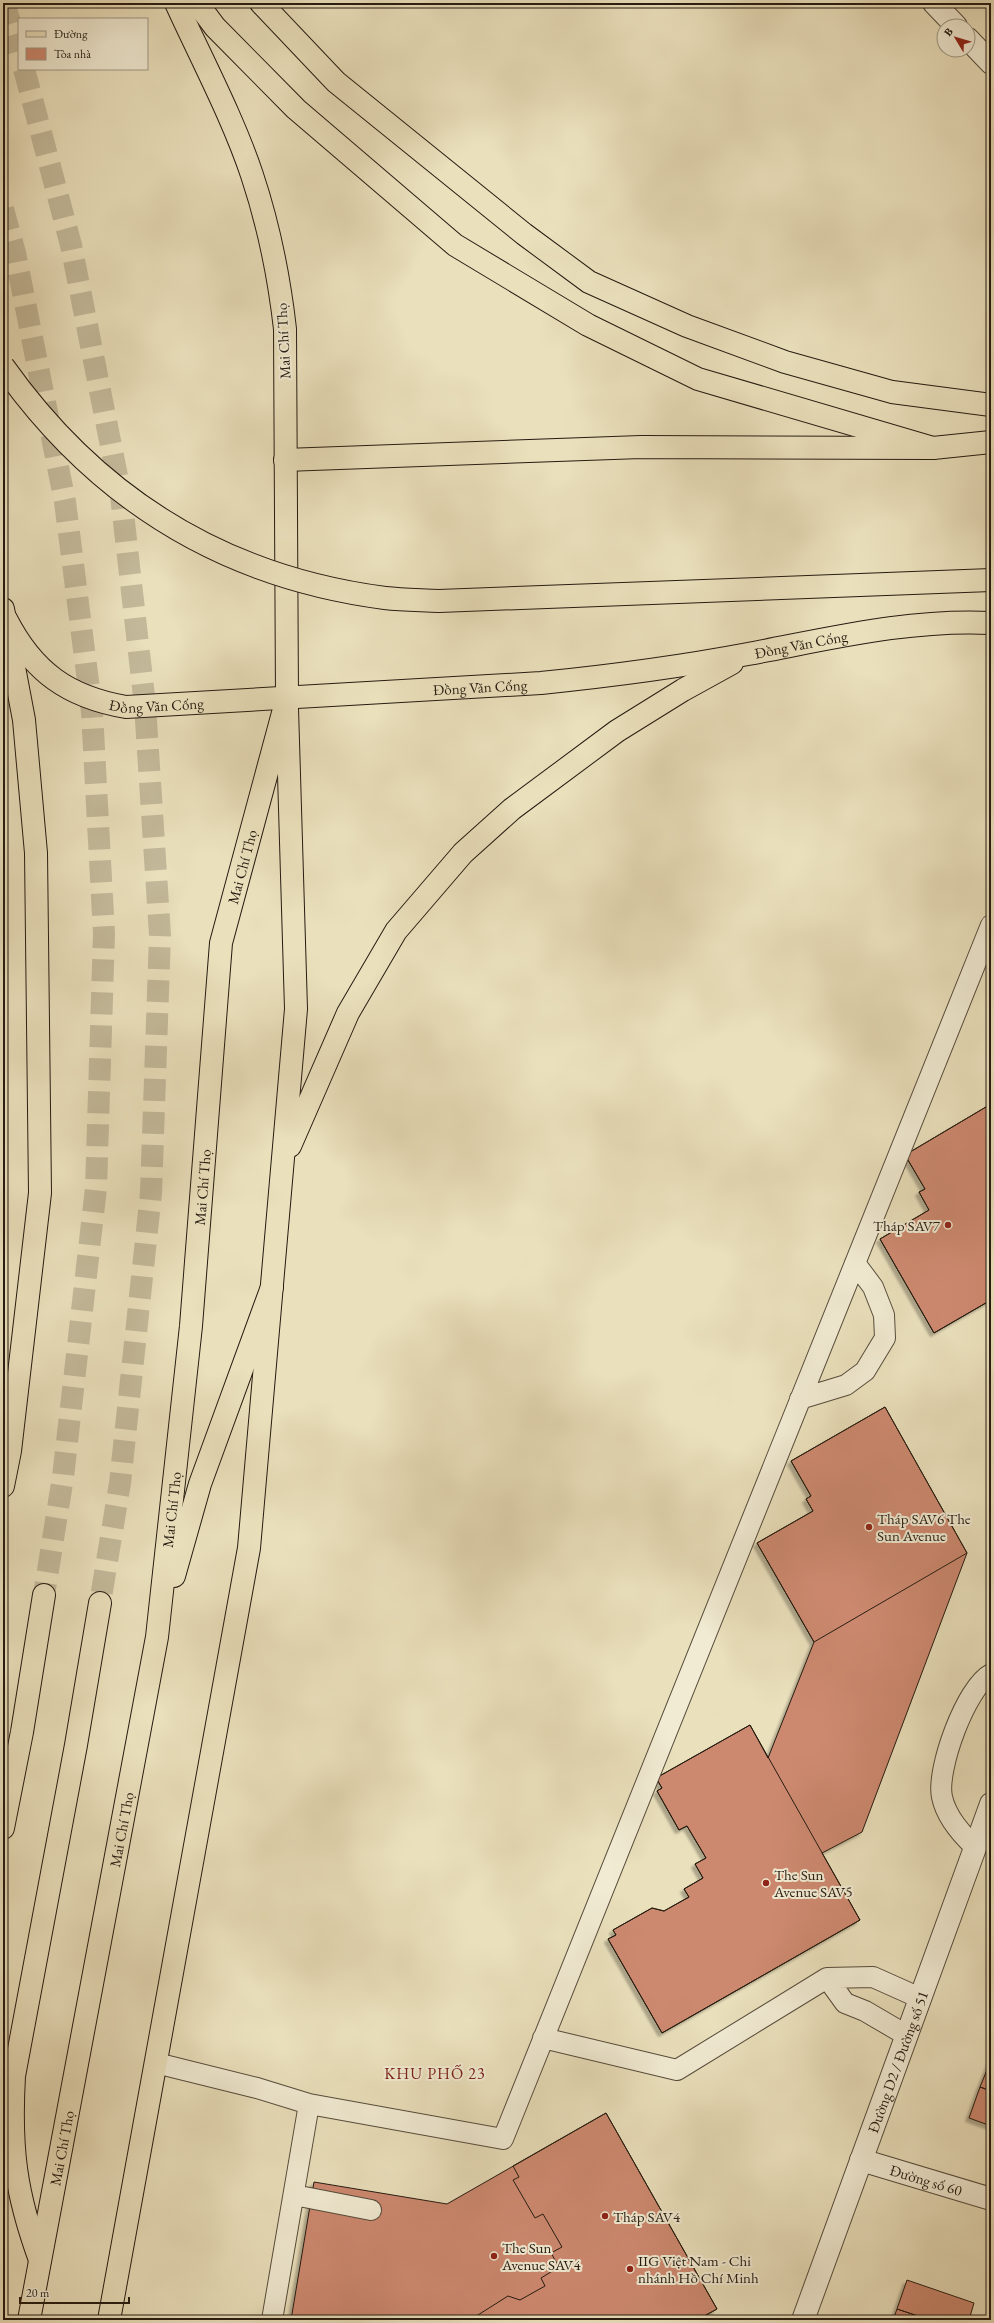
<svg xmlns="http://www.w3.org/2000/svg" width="994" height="2323" viewBox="0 0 994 2323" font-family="'EB Garamond',serif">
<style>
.building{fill:#cd8970;stroke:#251b11;filter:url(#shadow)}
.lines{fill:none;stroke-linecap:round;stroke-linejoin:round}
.motorway-tunnel{stroke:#c3b99a;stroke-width:22;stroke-dasharray:22 11;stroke-linecap:butt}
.service-casing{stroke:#564c3c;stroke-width:22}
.minor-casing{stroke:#564c3c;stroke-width:24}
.tertiary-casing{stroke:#564c3c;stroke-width:24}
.primary-casing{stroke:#251b11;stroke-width:24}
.trunk-casing{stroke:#251b11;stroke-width:24}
.motorway-casing{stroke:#251b11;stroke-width:24}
.service{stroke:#f1ebd3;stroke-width:20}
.minor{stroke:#f1ebd3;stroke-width:22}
.tertiary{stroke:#f1ebd3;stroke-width:22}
.primary{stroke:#eae0bc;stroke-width:22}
.trunk{stroke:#eae0bc;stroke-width:22}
.motorway{stroke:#eae0bc;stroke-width:22}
.primary-bridge-casing{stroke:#251b11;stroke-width:24;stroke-linecap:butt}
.primary-bridge{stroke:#eae0bc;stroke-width:22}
.poi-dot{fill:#8f2418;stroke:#f1ebd3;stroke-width:1.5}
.labels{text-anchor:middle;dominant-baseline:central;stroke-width:4;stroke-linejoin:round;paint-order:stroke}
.street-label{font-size:15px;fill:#251b11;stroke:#f1ebd3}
.poi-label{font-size:15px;fill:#251b11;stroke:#f1ebd3;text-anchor:start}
.neighbourhood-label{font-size:16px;letter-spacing:1px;fill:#7a1f14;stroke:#f1ebd3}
</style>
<defs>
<filter id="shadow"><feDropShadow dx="-3.5" dy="3.5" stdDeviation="1" flood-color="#0004"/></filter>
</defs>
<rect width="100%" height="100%" fill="#eae0bc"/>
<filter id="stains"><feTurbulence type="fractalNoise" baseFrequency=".005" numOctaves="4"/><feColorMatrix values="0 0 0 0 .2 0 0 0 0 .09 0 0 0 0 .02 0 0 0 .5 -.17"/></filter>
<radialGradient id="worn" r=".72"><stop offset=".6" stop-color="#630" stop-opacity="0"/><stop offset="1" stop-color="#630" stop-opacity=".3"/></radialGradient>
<path class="building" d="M991 1104V1300L934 1333 880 1239 929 1210 919 1192 925 1189 905 1155Z
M991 1104V1300L934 1333 880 1239 929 1210 919 1192 925 1189 905 1155Z
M885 1407 967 1553 814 1642 757 1543 813 1511 806 1499 811 1496 791 1461Z
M885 1407 967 1553 862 1832 822 1853 860 1920 662 2033 608 1939 616 1935 613 1930 652 1908 664 1911 689 1897 684 1889 703 1878 695 1864 706 1858 687 1826 679 1830 657 1791 662 1788 656 1778 750 1725 768 1758 814 1642 757 1543 813 1511 806 1499 811 1496 791 1461Z
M750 1725 860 1920 662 2033 608 1939 616 1935 613 1930 652 1908 664 1911 689 1897 684 1889 703 1878 695 1864 706 1858 687 1826 679 1830 657 1791 662 1788 656 1778Z
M991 2060V2091L980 2087Z
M980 2087 991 2091V2126L969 2118Z
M606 2113 717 2309 697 2320H470L508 2296 520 2300 545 2286 541 2278 559 2267 551 2253 562 2247 543 2214 535 2218 513 2180 519 2177 513 2166Z
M606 2113 717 2309 697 2320H291L314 2182 447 2204Z
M907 2280 974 2303 969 2320H930L897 2309Z
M897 2309 930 2320H893Z"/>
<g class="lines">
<path class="motorway-tunnel" d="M4 3 19 51
M24 69 71 245 121 496 145 705 160 935 151 1193 120 1483 100 1603
M3 209 15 253 65 502 92 712 104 934 96 1188 63 1477 44 1595"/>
<defs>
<path id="service" d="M800 1399 846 1385 865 1371 885 1338 884 1315 873 1287 855 1263
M975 1847C962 1835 946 1816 942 1797 936 1770 966 1687 991 1674
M827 1978 845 2003 865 2011 906 2035
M543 2038 677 2070 827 1978 873 1977 920 1998
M156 2063 257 2088 309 2104 503 2139 991 925
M294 2195 371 2210
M272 2320 309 2104"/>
<path id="minor" d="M934 3 956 26
M968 39 991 63"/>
<g id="tertiary">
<path id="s1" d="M861 2160 991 2199"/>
<path id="s2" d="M803 2320 991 1804"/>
</g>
<g id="primary">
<path d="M197 3 215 27 296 109 455 245 588 325 698 379 933 448"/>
<path d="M261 3 336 82 524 234 589 282 687 326 785 362 892 392 991 405"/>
<path d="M285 460 641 447 933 448 991 442"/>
<path id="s3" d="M6 619C33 672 68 697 126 707L541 683C610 676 679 667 748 654 829 639 908 619 991 623"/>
<path d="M290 1146 348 1013 396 931 463 853 512 809 617 731 683 690 732 663"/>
<path d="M109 2320 249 1548 296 1009 287 708"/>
</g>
<g id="trunk">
<path d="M3 609 24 720 36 853 40 1193 10 1451 3 1486"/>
<path d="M174 1576 200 1484 272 1287"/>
<path id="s4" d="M29 2320 157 1637 191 1326 221 943 287 698 285 329C279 276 269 226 252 175 233 118 201 58 176 3"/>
</g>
<path id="motorway" d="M3 1828 22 1732 44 1595
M40 2260C15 2192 10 2147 14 2076L76 1745 100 1603"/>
</defs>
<use href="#service" class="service-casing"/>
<use href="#minor" class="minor-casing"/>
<use href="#tertiary" class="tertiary-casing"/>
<use href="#primary" class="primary-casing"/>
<use href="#trunk" class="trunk-casing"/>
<use href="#motorway" class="motorway-casing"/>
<use href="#service" class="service"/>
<use href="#minor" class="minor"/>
<use href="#tertiary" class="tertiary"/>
<use href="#primary" class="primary"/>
<use href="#trunk" class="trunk"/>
<use href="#motorway" class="motorway"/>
<defs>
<path id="primary-bridge" d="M3 366C97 499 223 577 385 598 403 600 421 600 439 601L991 580"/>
</defs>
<use href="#primary-bridge" class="primary-bridge-casing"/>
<use href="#primary-bridge" class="primary-bridge"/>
</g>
<g class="poi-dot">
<circle cx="948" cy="1225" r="4"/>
<circle cx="869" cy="1527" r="4"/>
<circle cx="766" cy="1883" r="4"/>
<circle cx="605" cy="2216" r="4"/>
<circle cx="494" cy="2256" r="4"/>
<circle cx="630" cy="2269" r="4"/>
</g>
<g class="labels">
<g class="street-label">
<text transform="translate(283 341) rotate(-93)">Mai Chí Thọ</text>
<text stroke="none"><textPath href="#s3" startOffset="834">Đồng Văn Cống</textPath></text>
<text stroke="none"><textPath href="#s3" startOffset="510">Đồng Văn Cống</textPath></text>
<text stroke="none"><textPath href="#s3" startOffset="186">Đồng Văn Cống</textPath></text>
<text stroke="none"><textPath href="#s4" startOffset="1471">Mai Chí Thọ</textPath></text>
<text stroke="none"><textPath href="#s4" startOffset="1147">Mai Chí Thọ</textPath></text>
<text stroke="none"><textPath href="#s4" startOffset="823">Mai Chí Thọ</textPath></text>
<text stroke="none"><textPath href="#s4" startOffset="499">Mai Chí Thọ</textPath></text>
<text stroke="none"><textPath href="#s2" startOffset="275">Đường D2 / Đường số 51</textPath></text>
<text stroke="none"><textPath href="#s4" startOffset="175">Mai Chí Thọ</textPath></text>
<text stroke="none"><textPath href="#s1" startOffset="68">Đường số 60</textPath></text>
</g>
<g class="poi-label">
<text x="940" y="1225" text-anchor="end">Tháp SAV7</text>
<text x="877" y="1518">Tháp SAV6 The<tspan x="877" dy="17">Sun Avenue</tspan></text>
<text x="774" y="1874">The Sun<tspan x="774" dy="17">Avenue SAV5</tspan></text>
<text x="613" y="2216">Tháp SAV4</text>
<text x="502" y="2247">The Sun<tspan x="502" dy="17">Avenue SAV4</tspan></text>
<text x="638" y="2260">IIG Việt Nam - Chi<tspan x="638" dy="17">nhánh Hồ Chí Minh</tspan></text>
</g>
<g class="neighbourhood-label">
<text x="435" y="2073">KHU PHỐ 23</text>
</g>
</g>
<rect width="994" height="2323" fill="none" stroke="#eae0bc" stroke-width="16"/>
<rect x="4" y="4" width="986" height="2315" fill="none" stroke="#251b11" stroke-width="2"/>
<rect x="8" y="8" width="978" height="2307" fill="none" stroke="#251b11"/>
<rect x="18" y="18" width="130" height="52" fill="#f1ebd3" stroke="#9f9885"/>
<rect x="26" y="31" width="20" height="6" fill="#eae0bc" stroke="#9f9885"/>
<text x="54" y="38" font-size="12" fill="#251b11">Đường</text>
<rect x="26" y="48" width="20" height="12" fill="#cd8970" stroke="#9f9885"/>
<text x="54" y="58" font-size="12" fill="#251b11">Tòa nhà</text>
<g transform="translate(956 38) rotate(308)"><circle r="19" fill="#f1ebd3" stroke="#9f9885"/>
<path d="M0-3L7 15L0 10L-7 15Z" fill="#8f2418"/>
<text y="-6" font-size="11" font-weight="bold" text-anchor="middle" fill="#251b11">B</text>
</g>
<path d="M20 2297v6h109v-6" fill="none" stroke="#251b11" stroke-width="2"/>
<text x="26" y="2297" font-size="12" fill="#251b11" stroke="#f1ebd3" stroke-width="3" paint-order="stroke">20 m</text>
<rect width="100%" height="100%" filter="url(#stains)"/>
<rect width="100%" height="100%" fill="url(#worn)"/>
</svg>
